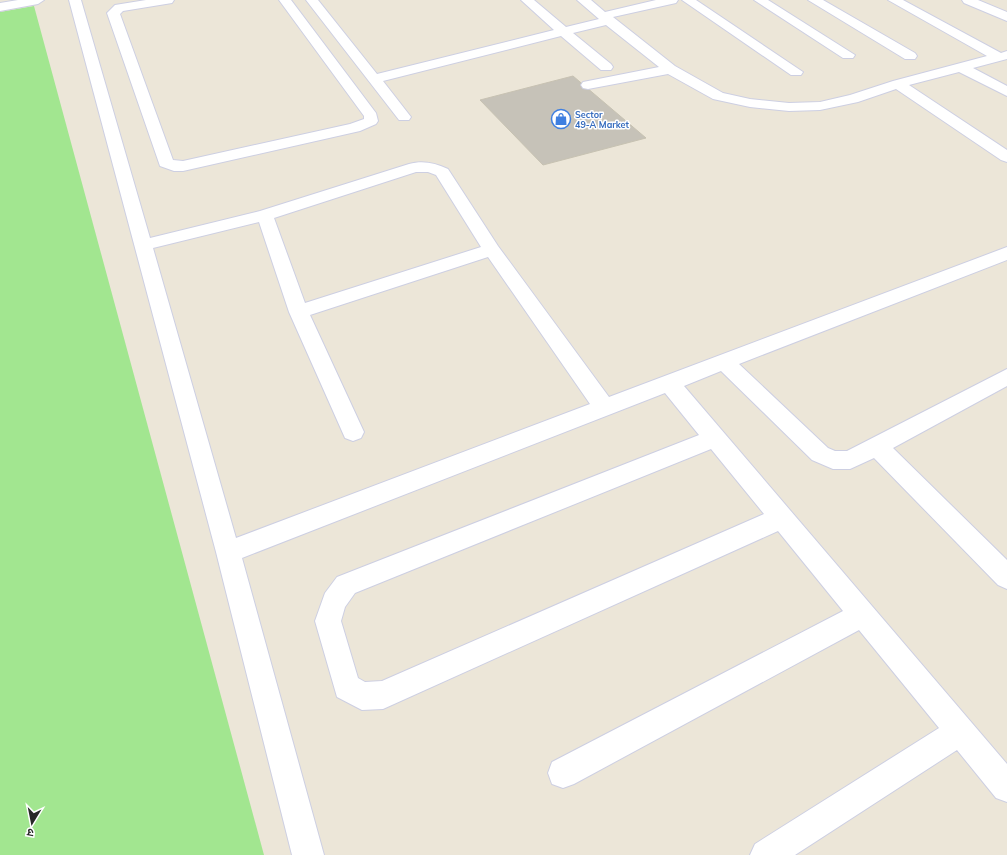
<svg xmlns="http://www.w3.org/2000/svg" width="1007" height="855" viewBox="0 0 1007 855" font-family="Mulish,'Noto Sans Devanagari',sans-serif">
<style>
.green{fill:#a2e690}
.building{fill:#c6c2b8;stroke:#c7c2b2}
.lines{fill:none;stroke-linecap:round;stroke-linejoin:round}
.street-casing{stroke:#cdcfe2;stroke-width:2}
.street{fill:#fff;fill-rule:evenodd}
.labels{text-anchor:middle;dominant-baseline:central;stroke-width:3;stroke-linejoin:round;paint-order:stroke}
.far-shop-label{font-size:9px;font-weight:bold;fill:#366cbe;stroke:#fff;text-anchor:start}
</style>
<rect width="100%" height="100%" fill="#ece6d8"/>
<path class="green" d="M34 6 264 855H0V12Z"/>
<path class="building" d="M573 76 646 138 543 165 480 100Z"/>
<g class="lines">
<defs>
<path id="street" d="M18 0H44L38 4 0 11V3Z
M69 0H81L150 238 260 211 409 164C423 160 435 163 448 169L498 246 609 397 1007 247V260L739 364 828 448 835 451H847L1007 369V386L893 448 1007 560V589L998 585 874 458 850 469H833L812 460 721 371 684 386 1007 764V802L996 798 957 750 795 855H750L755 844 939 728 859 630 574 784 563 788 552 784 548 773 552 762 843 611 778 531 383 709 362 710 337 697 315 621 325 593 337 577 699 435 665 393 242 558 324 855H292L216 552ZM416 172H428L436 175 481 247 305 303 274 218ZM259 222 289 312 345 438 353 441 361 438 364 432 310 315 488 257 590 404 236 538 153 248ZM711 449 764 514 382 681 365 682 358 678 341 621 345 607 355 593Z
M146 0H174L172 3 123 11 120 14 173 160 183 161 350 124 364 119V116L279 0H291L376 113 378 121 376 124 360 131 183 171H174L160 166 107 13 115 5Z
M306 0H318L377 74 554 30 521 0H534L566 27 599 19 577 0H591L605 12 656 0H678L676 3 613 17 675 66 723 93 750 99 789 103 820 102 850 95 893 81 987 56 888 0H903L1001 53 1007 51V59L973 68 1007 86V96L959 72 909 85 1007 150V162L1001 160 896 89 858 102 820 110 789 111 750 107 713 99 668 74 588 89 583 88 581 85 583 82 659 67 606 25 573 33 611 64 613 67 611 70H601L561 36 383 81 411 117 409 120H399Z
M682 0H696L803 72 801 75H791Z
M754 0H768L855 55 853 58H843Z
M808 0H823L915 53 917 56 915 59H905Z
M962 0H978L1007 12V21L964 3Z"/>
</defs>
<use href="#street" class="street-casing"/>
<use href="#street" class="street"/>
</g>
<defs>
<symbol id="shop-ring" viewBox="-11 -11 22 22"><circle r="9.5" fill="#fff" stroke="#3f7fe0" stroke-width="1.5"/><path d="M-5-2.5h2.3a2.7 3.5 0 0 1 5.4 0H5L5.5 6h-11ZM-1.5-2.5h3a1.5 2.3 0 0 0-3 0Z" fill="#3f7fe0"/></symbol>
</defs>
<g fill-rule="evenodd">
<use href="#shop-ring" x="550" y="108" width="22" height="22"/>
</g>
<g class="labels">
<g class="far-shop-label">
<text x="575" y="114">Sector<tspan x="575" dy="10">49-A Market</tspan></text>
</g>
</g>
<g transform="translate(32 823) rotate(190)" stroke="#ffffff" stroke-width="3" paint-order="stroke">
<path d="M0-3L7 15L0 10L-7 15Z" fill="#282828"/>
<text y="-6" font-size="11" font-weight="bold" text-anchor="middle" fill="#282828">उ</text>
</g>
</svg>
